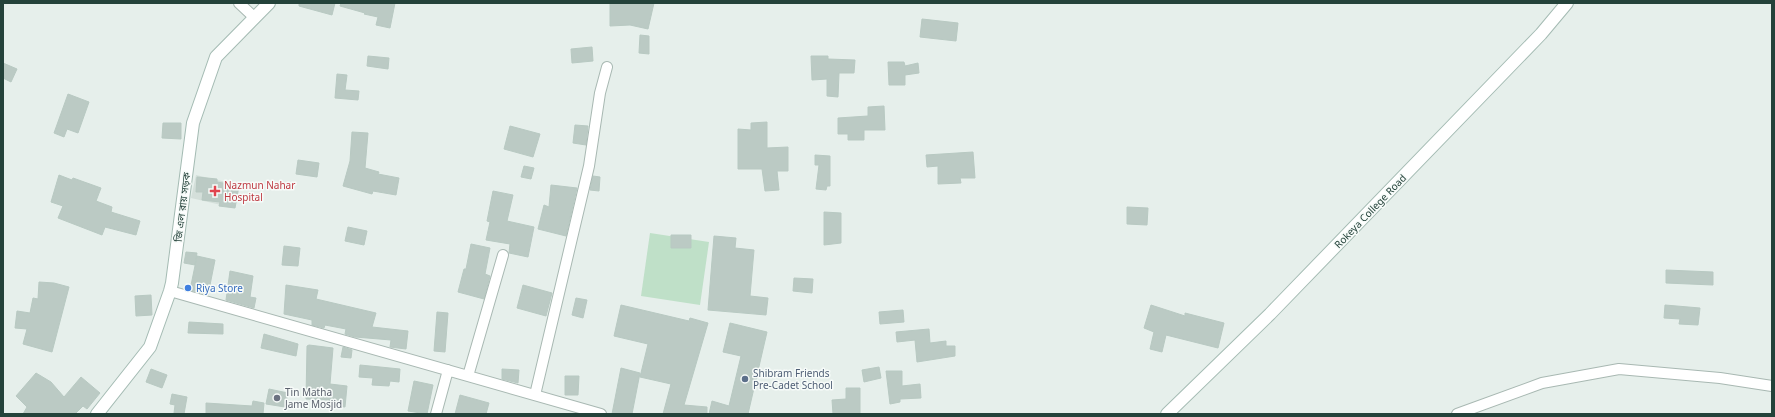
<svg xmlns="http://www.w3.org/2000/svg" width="1775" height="417" viewBox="0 0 1775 417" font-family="'Noto Sans','Noto Sans Bengali',sans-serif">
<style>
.built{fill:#d4dfda}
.green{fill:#bfe0c8}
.building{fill:#bbcac4;stroke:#b8c9c2}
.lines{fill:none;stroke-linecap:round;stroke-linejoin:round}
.street-casing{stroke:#a8b8b2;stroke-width:12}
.secondary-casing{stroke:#a4bbb3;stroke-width:14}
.street{stroke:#fff;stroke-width:10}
.secondary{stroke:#fff;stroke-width:12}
.health-dot{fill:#e0444e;stroke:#f7fbf9;stroke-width:1.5}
.shop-dot{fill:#3f7fe0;stroke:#f7fbf9;stroke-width:1.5}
.service-dot{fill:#5c6f8a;stroke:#f7fbf9;stroke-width:1.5}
.worship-dot{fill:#6b7280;stroke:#f7fbf9;stroke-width:1.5}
.labels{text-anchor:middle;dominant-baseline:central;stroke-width:3;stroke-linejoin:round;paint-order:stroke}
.health-label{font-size:10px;fill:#be3a42;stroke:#f7fbf9;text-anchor:start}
.street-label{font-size:10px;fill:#24423a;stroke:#f7fbf9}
.shop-label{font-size:10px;fill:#366cbe;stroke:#f7fbf9;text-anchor:start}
.service-label{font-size:10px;fill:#4e5e75;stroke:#f7fbf9;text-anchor:start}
.worship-label{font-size:10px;fill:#5b616d;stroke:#f7fbf9;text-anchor:start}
</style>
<rect width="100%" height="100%" fill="#e6efeb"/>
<path class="built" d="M196 175 239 185 234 208 191 198Z"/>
<path class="green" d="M650 233 709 242 700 305 641 296Z"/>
<path class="building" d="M299 3H335L332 15 299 6Z
M341 3H395L390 28 376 25 378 17 364 14 365 13 340 6Z
M610 3H654L648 29 630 25 610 26Z
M922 19 958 23 956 41 920 37Z
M640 35 649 36V54L639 53Z
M592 47 593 61 572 63 571 49Z
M368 56 389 58 388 69 367 66Z
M811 56H828V59L855 60 854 73H839L838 97 827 96V79L812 80Z
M888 62H904L905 66 918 63 919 73 905 75V85H889Z
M3 63 17 69 11 82 3 78Z
M337 74 347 75 345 90 359 91 358 100 335 98Z
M68 94 89 102 78 133 67 129 64 137 54 133Z
M884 106 885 130H864V140H848V134H838V118L868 116V107Z
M767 122V148L788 147V171H777L779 190 765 191 762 169H738V129L751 130V123Z
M163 123H181V139L162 138Z
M575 125 588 126 586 145 573 143Z
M510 126 540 134 533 157 504 149Z
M352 132 368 133 365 168 379 172 378 174 399 178 396 195 373 191 372 194 343 186 350 161Z
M973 152 975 178H960L961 183 938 184V166L927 167 926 155Z
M815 155 830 156V186H827L826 190 816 189 819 165H815Z
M298 160 319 163 317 177 296 174Z
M524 166 534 168 531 179 521 177Z
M59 175 72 180 73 178 101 188 96 201 112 207 111 212 140 221 136 235 105 227 102 235 58 218 63 206 51 202Z
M593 176 600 177 599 191 590 190Z
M197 177 217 179V182L239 186 235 208 219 206 220 202 202 200 203 192H196Z
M551 185 577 188 566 236 538 229 544 205 549 207Z
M493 191 513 195 507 221 534 227 528 257 509 253 510 244 486 240 490 222 487 221Z
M1127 207 1148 208 1147 225 1127 224Z
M824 212 841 213V243L824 245Z
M348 227 367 231 364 245 345 241Z
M671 235H691V248H671Z
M714 236 736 238 735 248 754 250 750 296 768 298 766 315 708 310Z
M471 244 490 248 485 274 490 276 484 299 458 292 464 269H466Z
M284 246 300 248 298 266 282 265Z
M186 252 197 253 195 265 184 263Z
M197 256 215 260 208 295 190 290Z
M1666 270 1713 272V285L1666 283Z
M230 271 253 276 250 297 256 298 254 308 226 300Z
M794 278 813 279 812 293 793 291Z
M39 282 54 283 69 287 52 352 23 344 27 329 15 328 17 311 30 313 33 298 38 299Z
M286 285 318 290 316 299 376 313 372 327 408 331 406 349 390 347 391 340 355 337 345 334 346 329 325 325 324 328 312 325V320L284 314Z
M523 285 552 293 546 316 517 308Z
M151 295 152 315 136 316 135 296Z
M576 298 587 300 583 318 572 315Z
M621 305 689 321 690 318 708 323 684 405 707 407V414H663L671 384 640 377 648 344 614 336Z
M1151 305 1185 316V313L1224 323 1218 348 1166 335 1162 352 1150 349 1154 332 1144 328Z
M1665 305 1700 308 1698 325 1679 324 1680 319 1664 318Z
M903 310 904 322 880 324 879 312Z
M437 312 448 313 445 352 434 351Z
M189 322 223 324V334L188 333Z
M730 323 767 332 748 414H709L712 401 729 406 741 356 723 352Z
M929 329 930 343 946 341V346H955V356L917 362 915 340 897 342 896 332Z
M264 334 298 344 296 356 261 348Z
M309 345 333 348 330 384 347 386 345 407 329 405V400L306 399 307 346Z
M343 347 352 350 351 358 341 357Z
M360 365 400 369 399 382 390 381 389 386 372 385 373 378 359 377Z
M879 367 881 378 864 382 862 370Z
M621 368 640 373 632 414H612Z
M151 369 167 375 162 388 146 382Z
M502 369 519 370 518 383 502 379Z
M886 371H902V386L920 384 921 398 900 399V402L890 404Z
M36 373 51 382 64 397 81 377 100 393 87 409 83 406 75 414H23L27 407 16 396Z
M565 376H579L578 395H565Z
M414 381 433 385 427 414 408 411Z
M846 388H860V414H833L832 400 846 399Z
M269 389 288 393 285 407 266 404Z
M172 394 187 397 184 414 174 413 175 405 170 404Z
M460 395 489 403 486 414H455Z
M253 401 264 403 263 414H206V403L252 406Z"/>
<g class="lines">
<defs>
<path id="street" d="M239 3 255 18
M170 291 601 414
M468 376 503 255
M535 395 589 166 600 93 607 67
M436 414 448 370
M1457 414 1542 383 1619 369 1720 378 1772 386"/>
<path id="secondary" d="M97 414 150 347 170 291 172 283 193 123 216 57 269 3
M1167 414 1270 314 1541 34 1567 3"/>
</defs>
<use href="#street" class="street-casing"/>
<use href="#secondary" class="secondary-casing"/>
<use href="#street" class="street"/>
<use href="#secondary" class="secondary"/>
</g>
<path class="health-dot" d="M213 185h4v4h4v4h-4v4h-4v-4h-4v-4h4z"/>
<circle class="shop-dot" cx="188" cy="288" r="4"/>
<circle class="service-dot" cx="745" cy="379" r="4"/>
<circle class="worship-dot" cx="277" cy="398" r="4"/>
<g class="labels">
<g class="health-label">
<text x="224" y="185">Nazmun Nahar<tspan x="224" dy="12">Hospital</tspan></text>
</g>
<g class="street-label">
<text transform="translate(182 207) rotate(-83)">জি এল রায় সড়ক</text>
<text transform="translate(1370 211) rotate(-46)">Rokeya College Road</text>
</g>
<g class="shop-label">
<text x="196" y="288">Riya Store</text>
</g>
<g class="service-label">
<text x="753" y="373">Shibram Friends<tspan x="753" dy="12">Pre-Cadet School</tspan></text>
</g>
<g class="worship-label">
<text x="285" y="392">Tin Matha<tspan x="285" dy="12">Jame Mosjid</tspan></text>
</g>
</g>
<rect width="1775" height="417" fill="none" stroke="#24423a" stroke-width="8"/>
</svg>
